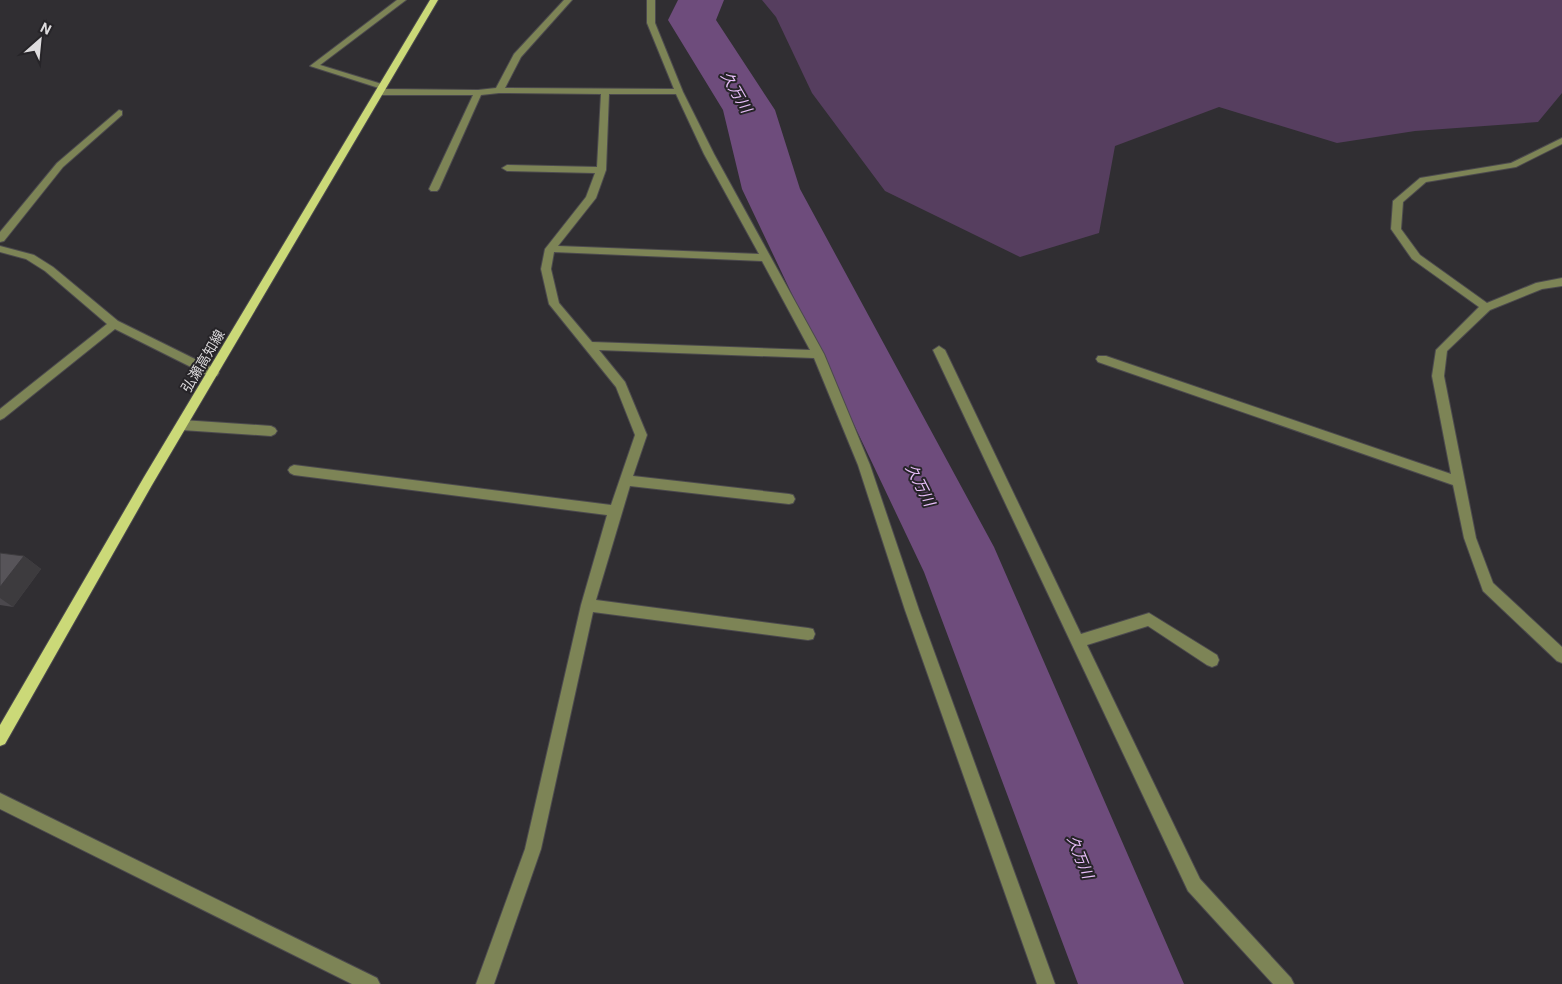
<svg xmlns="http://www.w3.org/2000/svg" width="1562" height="984" viewBox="0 0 1562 984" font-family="Roboto,'Noto Sans JP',sans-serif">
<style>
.green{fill:#563e5f}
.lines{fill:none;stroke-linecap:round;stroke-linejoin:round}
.river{fill:#6e4c7c;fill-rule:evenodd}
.minor-casing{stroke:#4c4a4e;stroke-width:2}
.major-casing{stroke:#4c4a4e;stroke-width:2}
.minor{fill:#7d8456;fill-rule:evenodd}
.major{fill:#cbd978;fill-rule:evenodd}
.wall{fill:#4b484d}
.shaded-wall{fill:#3d3b3e}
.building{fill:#575459;stroke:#3d3b3e}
.labels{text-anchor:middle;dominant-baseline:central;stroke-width:4;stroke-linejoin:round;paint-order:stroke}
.street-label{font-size:14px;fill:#dedcde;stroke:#262428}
.water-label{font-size:15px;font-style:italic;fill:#e8bef9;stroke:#262428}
</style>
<rect width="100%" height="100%" fill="#302e32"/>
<path class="green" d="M762 0H1562V93L1538 122 1415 131 1337 143 1219 107 1115 146 1099 233 1020 257 885 191 812 93 776 17Z"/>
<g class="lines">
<path class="river" d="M678 0H724L716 20 775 110 800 189 994 547 1184 984H1078L924 572 742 189 723 110 668 20Z"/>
<defs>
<path id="minor" d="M397 0H406L320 65 385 85 386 87 382 89 478 90 496 88 514 54 564 0H572L521 57 505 88 674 89 647 23V0H655V23L683 92 714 154 824 354 870 465 919 610 1055 984H1037L905 610 858 465 814 358 599 350 625 382 647 435 633 476 789 494 793 495 795 499 793 503 789 504 630 486 596 600 808 628 813 629 815 634 813 639 808 640 593 612 541 849 494 984H476L525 849 581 605 607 515 294 475 290 473 288 470 290 467 294 465 611 505 635 435 616 387 549 304 541 269 545 249 586 197 595 173 507 171 502 168 507 165 597 167 601 94 499 93 481 95 439 189 437 191H431L429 189 473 95H379L375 92 382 89 310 66ZM609 94H676L704 154 759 254 558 246 596 198 606 170ZM554 252 762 261 810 350 592 342 559 303 551 269Z
M119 110 122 111V115L63 167 4 241 0 242V232L57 163Z
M1562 138V144L1516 167 1426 182 1403 202 1401 229 1420 255 1487 303 1536 283 1562 278V286L1542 289 1490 310 1447 351 1444 376 1476 538 1493 583 1562 647V663L1557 661 1483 591 1464 538 1453 485 1098 362 1096 359 1098 356H1106L1451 474 1432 376 1436 350 1479 307 1412 259 1391 229 1393 201 1420 178 1511 163Z
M0 246 34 255 53 267 118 321 217 370 219 373 217 376H209L115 329 4 418 0 420V409L107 324 45 271 26 259 0 252Z
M939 346 945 350 1081 634 1149 613 1217 655 1219 660 1217 665 1212 667 1207 665 1148 626 1087 645 1200 879 1291 978 1294 984H1273L1188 891 933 350Z
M182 420 271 426 275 428 277 431 275 434 271 436 182 430 176 425Z
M0 793 377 978 380 984H352L0 809Z"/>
<path id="major" d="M430 0H438L152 485 5 744 0 746V725L144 477Z"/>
</defs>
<use href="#minor" class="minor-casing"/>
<use href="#major" class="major-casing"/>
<use href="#minor" class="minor"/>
<use href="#major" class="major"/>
</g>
<path class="wall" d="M0 553 24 556 41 569 13 607 0 605Z"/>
<path class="shaded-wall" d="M24 556 41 569 13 607 0 598V587Z"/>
<path class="building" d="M0 553 24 556 0 587Z"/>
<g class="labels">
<g class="street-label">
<text transform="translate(203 361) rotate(-59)">弘瀬高知線</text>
</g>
<g class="water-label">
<text transform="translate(736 92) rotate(60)">久万川</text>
<text transform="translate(920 485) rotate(63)">久万川</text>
<text transform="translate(1080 857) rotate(68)">久万川</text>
</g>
</g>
<g transform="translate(40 40) rotate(27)" stroke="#262428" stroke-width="4" paint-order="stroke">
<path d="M0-4L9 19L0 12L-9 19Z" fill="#dedcde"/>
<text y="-8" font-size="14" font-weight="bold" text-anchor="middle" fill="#dedcde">N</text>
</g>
</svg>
